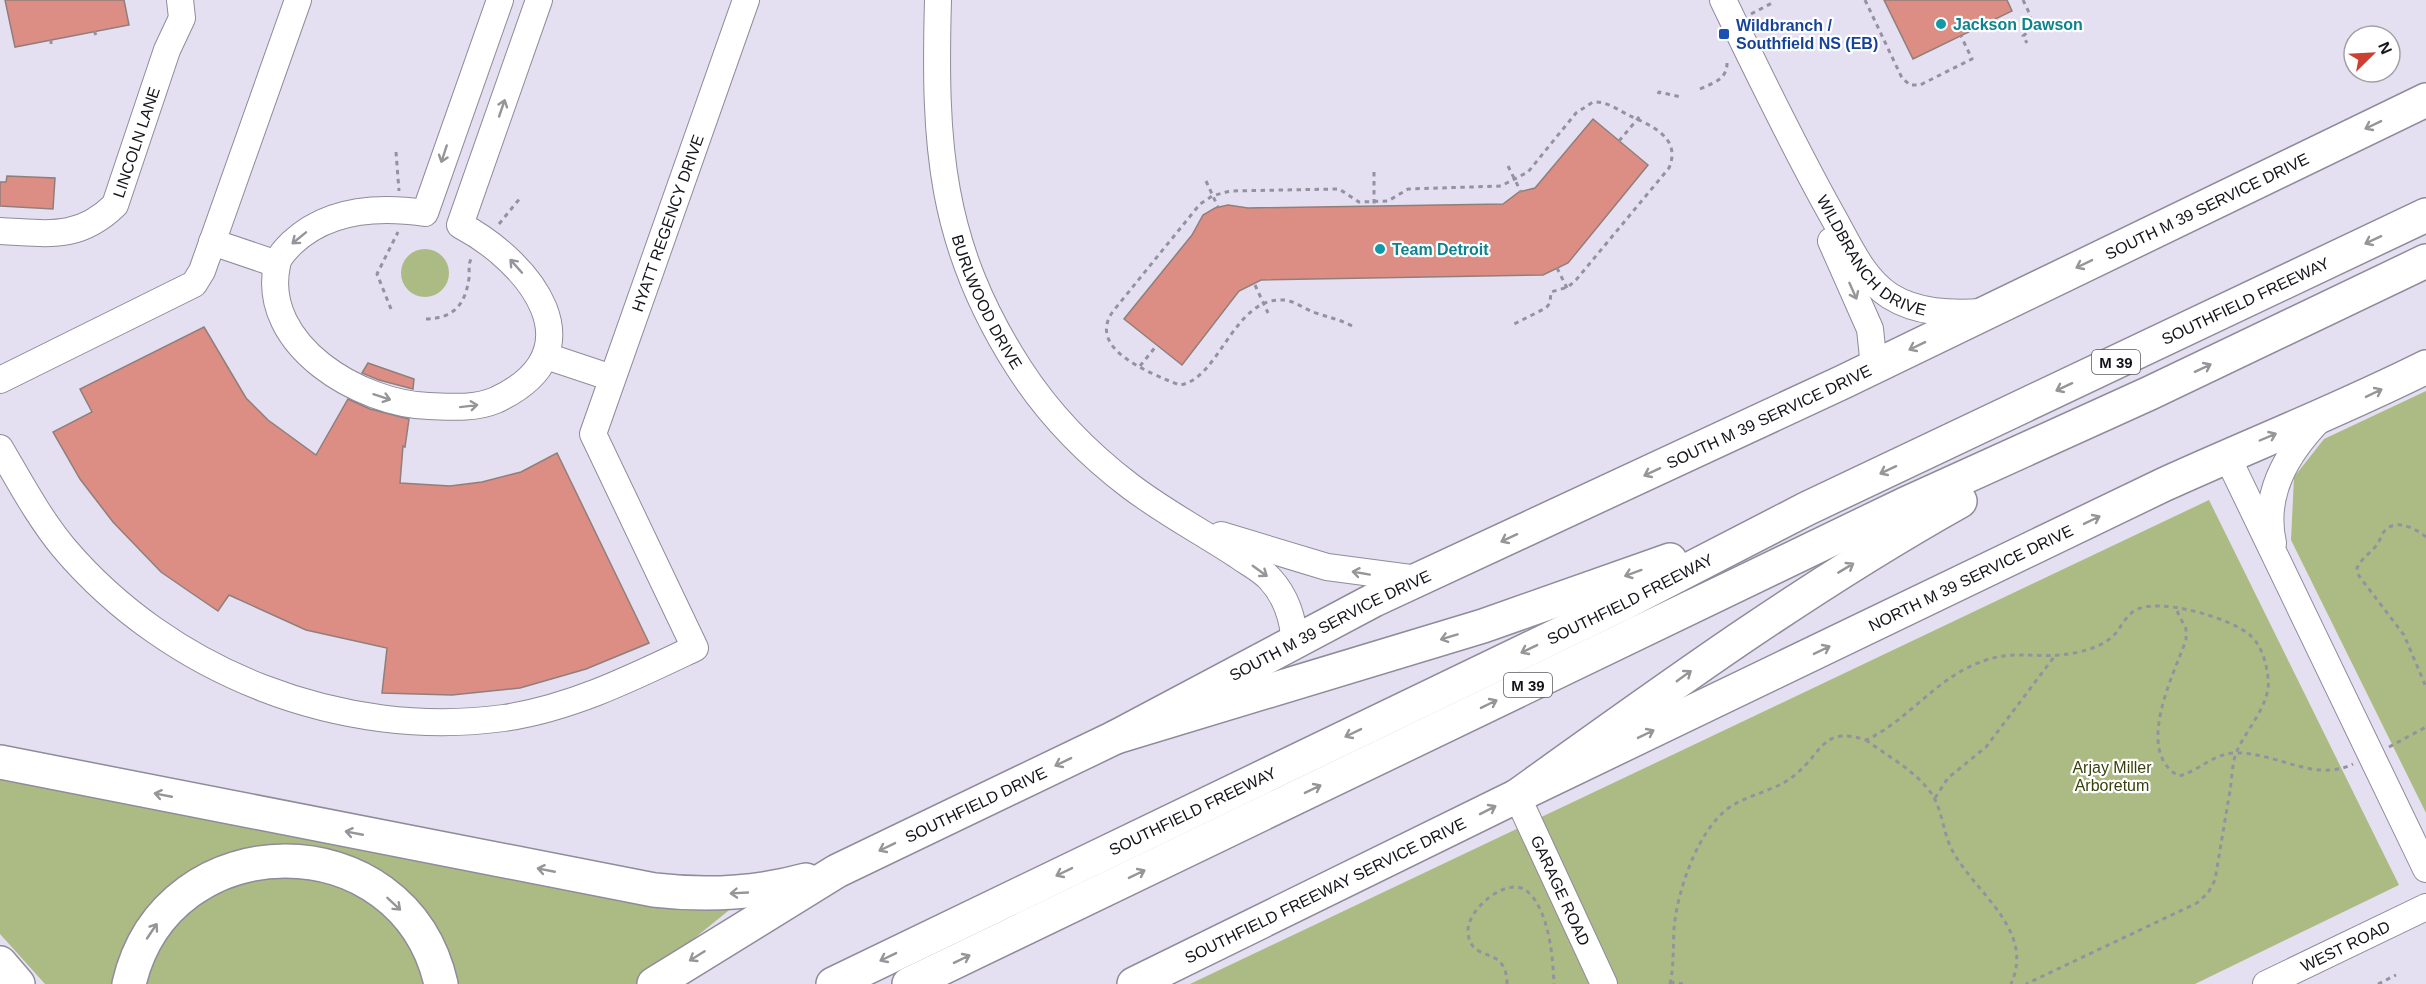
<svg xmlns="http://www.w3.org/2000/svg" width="2426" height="984" viewBox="0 0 2426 984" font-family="Helvetica,sans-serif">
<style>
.green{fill:#acbb84}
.building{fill:#dc8e84;stroke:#907e7b;stroke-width:1.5}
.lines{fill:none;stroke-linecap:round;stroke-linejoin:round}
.minor-casing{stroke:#8f8b9a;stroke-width:28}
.major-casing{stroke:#8f8b9a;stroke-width:36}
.highway-casing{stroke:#8f8b9a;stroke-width:36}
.path{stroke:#95929f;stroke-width:3;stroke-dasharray:4.5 4.5;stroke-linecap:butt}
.minor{stroke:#fff;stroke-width:26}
.major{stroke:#fff;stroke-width:33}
.highway{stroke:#fff;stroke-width:33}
.oneway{stroke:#969598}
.culture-dot{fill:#0f9aa8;stroke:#fff;stroke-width:2}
.transit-dot{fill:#1a4fb4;stroke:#fff;stroke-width:2}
.labels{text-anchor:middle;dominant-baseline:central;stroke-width:4.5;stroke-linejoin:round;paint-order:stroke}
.shield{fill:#fff;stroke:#5b5a5f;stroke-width:1.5}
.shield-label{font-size:15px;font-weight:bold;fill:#15141a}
.culture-label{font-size:16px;font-weight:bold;fill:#0d838f;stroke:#fff;text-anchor:start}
.transit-label{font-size:16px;font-weight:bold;fill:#164399;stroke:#fff;text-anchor:start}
.street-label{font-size:16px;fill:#15141a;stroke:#fff}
.park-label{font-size:16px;fill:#37410b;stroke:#fff}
</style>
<rect width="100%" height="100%" fill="#e4e0f1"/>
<path class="green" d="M401 273a24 24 0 1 1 48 0a24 24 0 1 1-48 0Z
M2426 391V813L2291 540 2294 477 2324 439Z
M2209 500 2399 885 2195 984H1190Z
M0 769 733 907 638 984H452L414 909 245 855 120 984H45L0 934Z
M307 874 374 900 398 924 428 984H144C152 967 159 944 170 929 207 882 252 881 307 874Z"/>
<path class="building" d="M5 0H124L129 25 15 47Z
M1884 0H2007L2012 11 1913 59Z
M1593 119 1648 165 1568 263 1543 275 1261 280 1239 291 1182 365 1124 319 1192 235 1203 215 1215 208 1228 205 1248 208 1503 204 1519 192 1535 188Z
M7 176 55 178 53 209 0 206V182H6Z
M204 327 246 398 268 420 316 455 348 399 370 409 409 419 405 447 403 446 400 483 450 486 482 482 521 472 557 453 649 643 586 669 520 688 452 695 382 693 387 648 306 630 229 595 218 611 190 592 161 572 113 522 80 479 53 432 92 412 80 389Z
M368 363 414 379 413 389 379 380 362 373Z"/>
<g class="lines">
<defs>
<g id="minor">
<path d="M500 0 425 213C378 206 328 209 292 243 286 249 278 257 277 265 260 346 361 404 429 406 451 407 475 409 496 400 601 351 530 262 460 225L539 0"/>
<path id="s1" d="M938 0C934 143 939 244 1019 368 1048 413 1088 454 1130 486 1164 512 1202 532 1237 555 1248 563 1261 569 1270 579 1285 595 1294 619 1294 641"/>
<path id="s2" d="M1723 0C1758 73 1793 145 1832 215 1848 243 1862 278 1890 296 1917 313 1951 314 1982 312"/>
<path id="s3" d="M0 231C47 233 78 241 115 205L167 50 182 18 180 0"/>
<path d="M1831 241 1870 329 1874 367"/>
<path d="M212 242 277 264"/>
<path d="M546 356 612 378"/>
<path d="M0 380 194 284 202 271 298 0"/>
<path id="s4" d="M0 448C20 482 39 518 64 548 170 673 342 740 504 718 572 708 634 677 695 648L593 434 746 0"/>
<path d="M2227 456 2426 869"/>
<path d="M1221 535 1327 567 1418 579"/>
<path d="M2273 543C2262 494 2287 453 2320 419"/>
<path id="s5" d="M1517 796 1604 984"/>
<path id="s6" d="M2266 984 2426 907"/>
</g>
<g id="major">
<path d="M0 762 654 890C706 896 755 894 806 880"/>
<path d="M0 963 18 984"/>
<path d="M129 984C167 820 404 820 441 984"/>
<path id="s7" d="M654 984 837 871 1116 737 1374 600 1843 382 2426 100"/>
<path id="s8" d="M1134 984 1517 796 2163 485C2251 445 2340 410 2426 367"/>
</g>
<g id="highway">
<path d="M1116 737 1483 626 1670 560"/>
<path d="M1517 796C1662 692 1805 588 1960 501"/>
<path id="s9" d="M833 984 1620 605 1806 509 2426 215"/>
<path d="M909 984 1903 505 2150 393 2426 261"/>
</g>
</defs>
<use href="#minor" class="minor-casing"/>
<use href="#major" class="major-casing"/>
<use href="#highway" class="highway-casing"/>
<path class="path" d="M1865 0 1902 78 1910 85H1920L1972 59 1961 36
M2023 0C2029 12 2037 26 2023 36L2027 43
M1751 14 1772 3
M94 31 96 35
M51 40V44
M1700 89C1715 82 1728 79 1727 61
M1658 94 1659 92 1681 97
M1619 141 1640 116
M396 152 399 191
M1508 166 1521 192
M1374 172V206
M1206 181 1218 207
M499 224 521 197
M1557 268 1567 288
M1255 285 1268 313
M391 309 377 274 398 232
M426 319C453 318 465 306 469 278 470 269 467 264 473 256
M1352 326C1339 319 1327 317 1313 312 1303 308 1293 300 1283 300 1233 297 1219 381 1179 385 1151 373 1084 349 1114 310L1200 204 1212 196 1230 191 1339 189 1359 202 1388 201 1408 189 1501 186 1528 172 1576 113 1593 102C1606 101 1617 109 1628 115 1650 125 1682 137 1669 168L1576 280 1568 287 1551 292 1550 303 1546 308 1514 324
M1140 366 1157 345
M2426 537C2415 528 2394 517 2383 533 2380 537 2380 542 2376 546 2369 554 2362 558 2357 568L2359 576 2404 635 2426 687
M2177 611 2186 629V640C2173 676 2134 752 2179 776 2199 771 2214 753 2235 753 2277 752 2314 783 2353 764
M1866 740C1886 755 1912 769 1928 789 1942 805 1942 829 1951 848 1973 892 2036 929 2011 984
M2389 747 2426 727
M1935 798 1948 778 1986 747 2054 657
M1670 982 1683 984
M1507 984C1507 943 1469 965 1468 931 1467 909 1509 874 1528 892 1549 911 1553 957 1554 984
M1670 984C1674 965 1673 948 1674 929 1677 891 1698 829 1730 807 1751 793 1777 791 1796 774 1823 752 1822 726 1866 740 1905 722 1930 686 1969 667 2013 645 2036 662 2079 652 2092 649 2106 644 2115 634 2122 626 2126 615 2136 610 2159 597 2232 618 2251 636 2262 647 2266 662 2268 677 2272 703 2247 728 2237 751 2232 762 2232 778 2230 791 2225 820 2220 850 2215 880L2208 893 2197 903 2026 984
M2378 984 2396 975"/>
<use href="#minor" class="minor"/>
<use href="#major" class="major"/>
<use href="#highway" class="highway"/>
</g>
<defs><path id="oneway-shaft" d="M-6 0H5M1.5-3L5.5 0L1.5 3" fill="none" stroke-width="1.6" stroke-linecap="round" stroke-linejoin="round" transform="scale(1.5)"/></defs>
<g class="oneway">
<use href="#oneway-shaft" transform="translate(502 108) rotate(-71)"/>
<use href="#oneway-shaft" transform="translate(2373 125) rotate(154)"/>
<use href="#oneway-shaft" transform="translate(444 154) rotate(108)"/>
<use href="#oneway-shaft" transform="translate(299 238) rotate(141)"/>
<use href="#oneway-shaft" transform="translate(2373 240) rotate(155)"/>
<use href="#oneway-shaft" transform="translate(2084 264) rotate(154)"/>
<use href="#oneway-shaft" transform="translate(516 266) rotate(-132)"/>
<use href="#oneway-shaft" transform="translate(1853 291) rotate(66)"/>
<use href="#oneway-shaft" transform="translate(1917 346) rotate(154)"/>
<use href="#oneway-shaft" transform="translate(2203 368) rotate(-25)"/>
<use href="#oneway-shaft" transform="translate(2064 387) rotate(155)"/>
<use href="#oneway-shaft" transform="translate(2374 393) rotate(-26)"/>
<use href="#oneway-shaft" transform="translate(382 397) rotate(18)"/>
<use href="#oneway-shaft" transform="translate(469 406) rotate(-7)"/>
<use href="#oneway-shaft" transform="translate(2268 437) rotate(-23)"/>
<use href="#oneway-shaft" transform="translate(1888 470) rotate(155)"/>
<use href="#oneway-shaft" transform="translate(1652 472) rotate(155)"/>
<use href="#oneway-shaft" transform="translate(2092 520) rotate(-26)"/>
<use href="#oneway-shaft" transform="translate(1509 538) rotate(155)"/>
<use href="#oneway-shaft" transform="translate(1846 568) rotate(-31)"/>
<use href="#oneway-shaft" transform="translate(1260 571) rotate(36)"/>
<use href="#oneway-shaft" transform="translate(1361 573) rotate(-170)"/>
<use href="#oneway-shaft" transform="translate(1633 573) rotate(160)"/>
<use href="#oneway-shaft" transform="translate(1449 637) rotate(163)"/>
<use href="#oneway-shaft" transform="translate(1529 649) rotate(154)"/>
<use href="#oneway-shaft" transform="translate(1822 650) rotate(-26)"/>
<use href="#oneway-shaft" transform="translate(1684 676) rotate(-36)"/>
<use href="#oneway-shaft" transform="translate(1489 704) rotate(-26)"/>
<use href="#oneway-shaft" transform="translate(1353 733) rotate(154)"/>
<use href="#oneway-shaft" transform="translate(1646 734) rotate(-26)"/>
<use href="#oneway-shaft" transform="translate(1063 762) rotate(154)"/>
<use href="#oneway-shaft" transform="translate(1313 789) rotate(-26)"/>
<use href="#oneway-shaft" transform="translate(163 795) rotate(-169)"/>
<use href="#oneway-shaft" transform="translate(1488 810) rotate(-27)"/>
<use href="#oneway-shaft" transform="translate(354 833) rotate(-169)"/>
<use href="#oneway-shaft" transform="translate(887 847) rotate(154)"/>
<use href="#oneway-shaft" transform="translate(546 870) rotate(-169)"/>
<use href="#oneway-shaft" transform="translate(1064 872) rotate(154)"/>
<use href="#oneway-shaft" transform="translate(1137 874) rotate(-26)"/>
<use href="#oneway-shaft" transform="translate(739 893) rotate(177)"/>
<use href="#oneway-shaft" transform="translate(394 904) rotate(43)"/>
<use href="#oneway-shaft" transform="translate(152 931) rotate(-56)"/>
<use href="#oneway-shaft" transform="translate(697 956) rotate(148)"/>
<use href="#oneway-shaft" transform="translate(888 957) rotate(154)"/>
<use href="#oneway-shaft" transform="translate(962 959) rotate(-26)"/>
</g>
<g class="culture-dot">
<circle cx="1941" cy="24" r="6"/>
<circle cx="1380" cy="249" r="6"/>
</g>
<rect class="transit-dot" x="1718" y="28" width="12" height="12" rx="3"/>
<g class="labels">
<g class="shield">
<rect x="2092" y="350" width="48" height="24" rx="4.5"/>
<rect x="1504" y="673" width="48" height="24" rx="4.5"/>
</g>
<g class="shield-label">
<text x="2116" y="362">M 39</text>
<text x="1528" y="685">M 39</text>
</g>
<g class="culture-label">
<text x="1953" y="24">Jackson Dawson</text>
<text x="1392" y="249">Team Detroit</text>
</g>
<g class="transit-label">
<text x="1736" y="25">Wildbranch /<tspan x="1736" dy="18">Southfield NS (EB)</tspan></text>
</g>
<g class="street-label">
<text stroke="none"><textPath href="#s3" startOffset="189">LINCOLN LANE</textPath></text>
<text stroke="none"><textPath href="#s7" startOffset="1738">SOUTH M 39 SERVICE DRIVE</textPath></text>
<text stroke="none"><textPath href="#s4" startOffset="1275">HYATT REGENCY DRIVE</textPath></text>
<text stroke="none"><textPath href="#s2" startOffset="300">WILDBRANCH DRIVE</textPath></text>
<text stroke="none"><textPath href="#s9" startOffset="1569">SOUTHFIELD FREEWAY</textPath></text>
<text stroke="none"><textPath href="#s1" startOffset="310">BURLWOOD DRIVE</textPath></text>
<text stroke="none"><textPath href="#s7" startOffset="1252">SOUTH M 39 SERVICE DRIVE</textPath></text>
<text stroke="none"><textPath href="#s8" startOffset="930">NORTH M 39 SERVICE DRIVE</textPath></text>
<text stroke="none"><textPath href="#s9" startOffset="885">SOUTHFIELD FREEWAY</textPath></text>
<text stroke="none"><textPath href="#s7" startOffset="766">SOUTH M 39 SERVICE DRIVE</textPath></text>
<text stroke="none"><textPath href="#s7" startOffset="369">SOUTHFIELD DRIVE</textPath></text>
<text stroke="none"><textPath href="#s9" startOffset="399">SOUTHFIELD FREEWAY</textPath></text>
<text stroke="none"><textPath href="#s8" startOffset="213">SOUTHFIELD FREEWAY SERVICE DRIVE</textPath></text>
<text stroke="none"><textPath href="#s5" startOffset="104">GARAGE ROAD</textPath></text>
<text stroke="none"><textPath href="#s6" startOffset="88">WEST ROAD</textPath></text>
</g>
<g class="park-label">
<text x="2112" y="767">Arjay Miller<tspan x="2112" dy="18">Arboretum</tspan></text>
</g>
</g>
<g transform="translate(2372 54) rotate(66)"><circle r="28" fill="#ffffff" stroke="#a1a1a3" stroke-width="1.5"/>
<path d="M0-4.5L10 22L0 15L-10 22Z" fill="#cc3f31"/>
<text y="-9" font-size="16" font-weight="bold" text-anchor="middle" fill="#15141a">N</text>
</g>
</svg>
